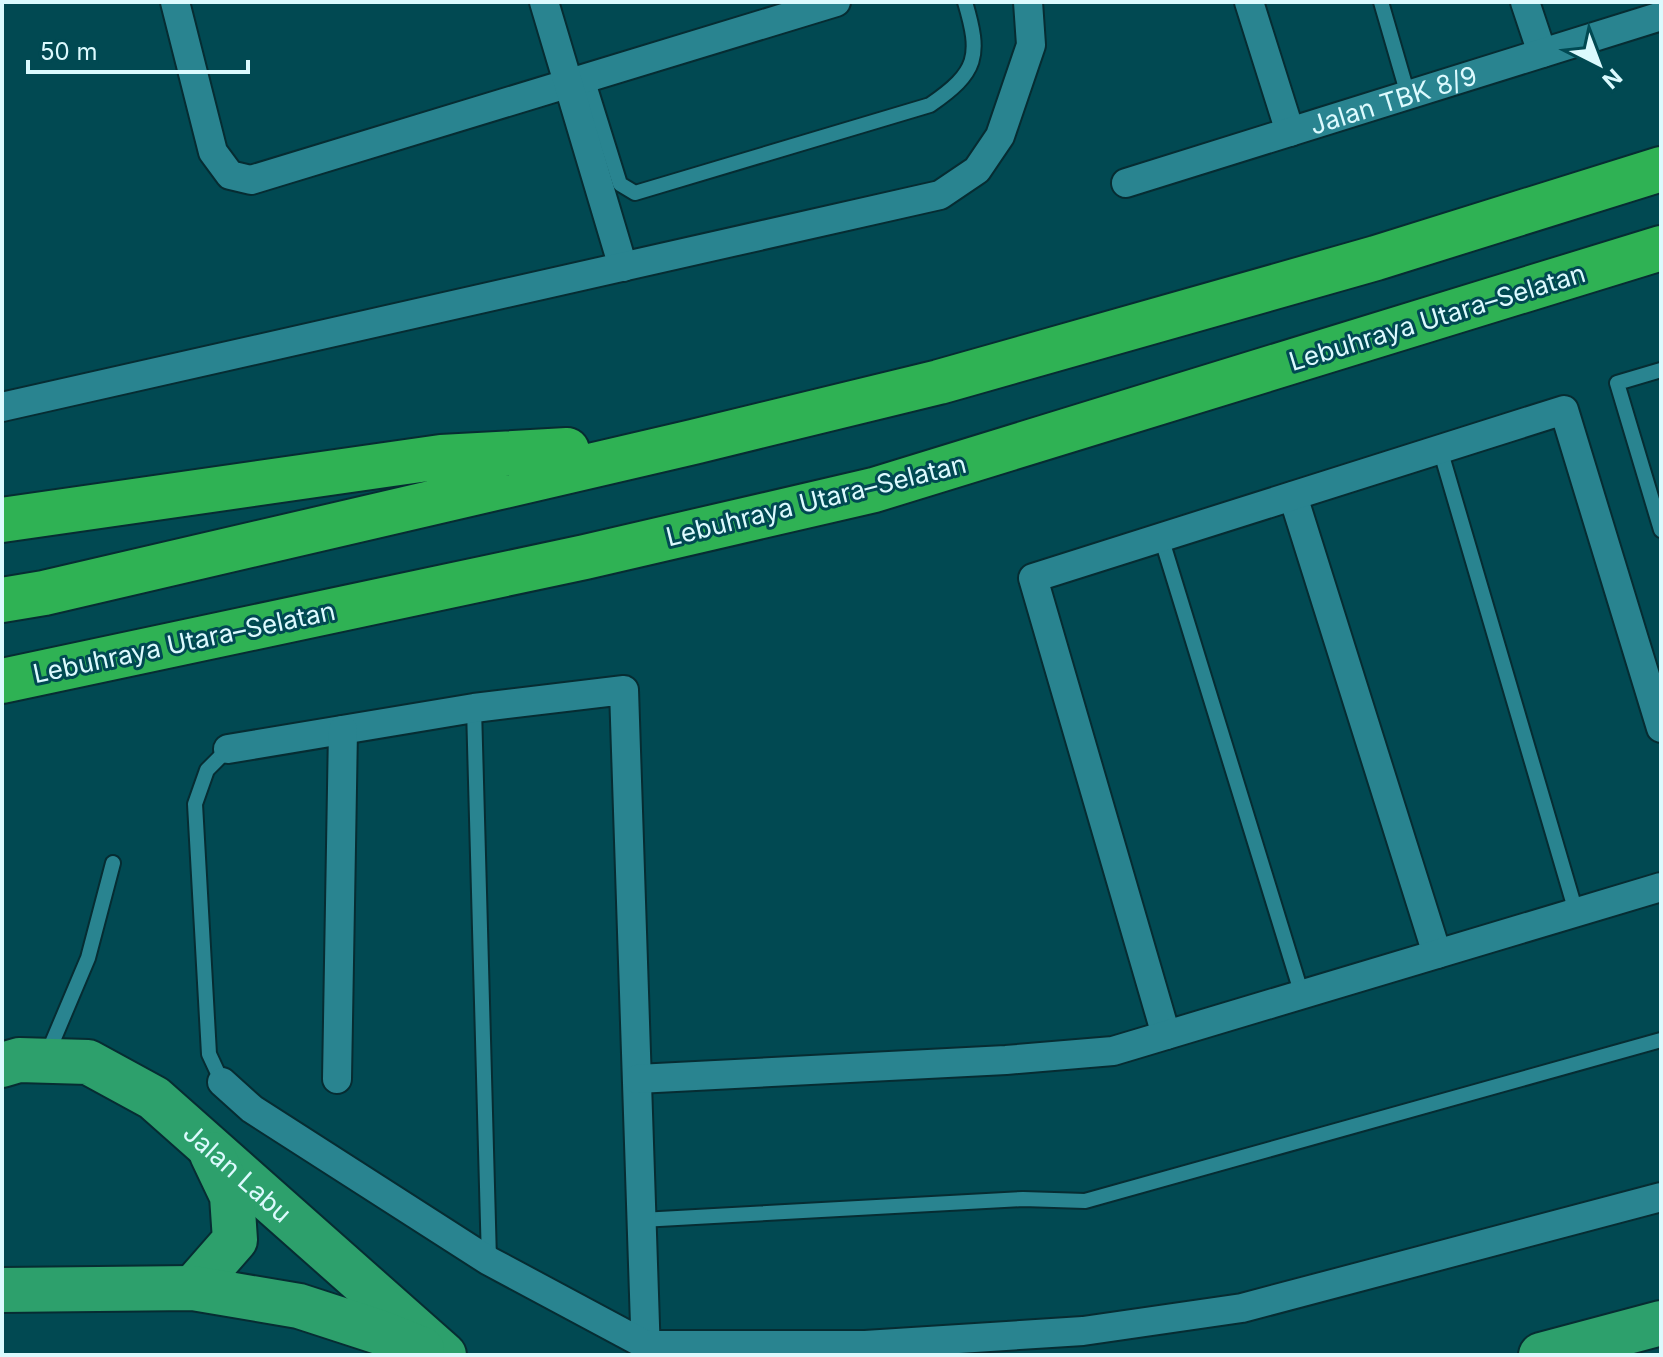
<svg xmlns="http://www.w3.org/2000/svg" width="1663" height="1357" viewBox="0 0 1663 1357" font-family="Inter,sans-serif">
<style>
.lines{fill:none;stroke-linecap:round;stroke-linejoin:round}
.service-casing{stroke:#062c32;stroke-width:18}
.minor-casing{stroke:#062c32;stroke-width:32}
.primary-casing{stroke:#062c32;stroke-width:48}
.motorway-casing{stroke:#062c32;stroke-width:48}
.service{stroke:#298490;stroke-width:14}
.minor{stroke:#298490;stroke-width:28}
.primary{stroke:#2da06c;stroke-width:44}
.motorway{stroke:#2fb254;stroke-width:44}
.labels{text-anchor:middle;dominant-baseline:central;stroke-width:6;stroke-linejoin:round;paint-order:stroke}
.street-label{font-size:26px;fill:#dcfafe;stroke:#014952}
</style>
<rect width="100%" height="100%" fill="#014952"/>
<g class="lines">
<defs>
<path id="service" d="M1381 2 1408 95
M587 78 620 184 635 193 930 105C978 72 981 56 965 2
M1661 370 1617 383 1661 530
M1440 449 1576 912
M1161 537 1302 995
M474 708 489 1260
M47 1055 88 958 113 863
M222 1082 209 1054 195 804 207 770 228 749
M641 1220 1023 1199 1085 1201 1661 1040"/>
<g id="minor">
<path d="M175 2 213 152 230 175 251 180 836 2"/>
<path d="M544 2 623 267"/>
<path d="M1249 2 1290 132"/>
<path d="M1525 2 1542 53"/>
<path id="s1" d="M1126 183 1661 16"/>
<path d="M2 407 940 195 977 170 1000 136 1031 45 1028 2"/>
<path d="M1293 496 1437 954"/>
<path d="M228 749 474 708 624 690 646 1355"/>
<path d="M1166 1035 1033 578 1564 410 1661 728"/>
<path d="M337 1079 343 730"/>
<path d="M637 1079 1006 1060 1113 1051 1661 887"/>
<path d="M222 1082 252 1109 489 1261 646 1345H865L1083 1331 1242 1308 1661 1197"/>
</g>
<g id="primary">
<path id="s2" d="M2 1065 19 1060 88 1062 154 1098 444 1355"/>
<path d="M193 1288 235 1240 232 1196 212 1154"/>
<path d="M2 1290 193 1288 299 1306 379 1332 422 1349"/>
<path d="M1541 1355 1661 1323"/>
</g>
<path id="motorway" d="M2 520 441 457 567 450
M2 600 44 593 693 442 939 382 1376 258 1661 169
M2 681 585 557 874 490 1661 248"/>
</defs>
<use href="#service" class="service-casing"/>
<use href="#minor" class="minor-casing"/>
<use href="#primary" class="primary-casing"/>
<use href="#motorway" class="motorway-casing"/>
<use href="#service" class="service"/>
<use href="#minor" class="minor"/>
<use href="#primary" class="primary"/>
<use href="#motorway" class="motorway"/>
</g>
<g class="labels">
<g class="street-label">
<text stroke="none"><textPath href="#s1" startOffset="280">Jalan TBK 8/9</textPath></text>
<text transform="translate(1437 317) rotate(-17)">Lebuhraya Utara–Selatan</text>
<text transform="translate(816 500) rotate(-14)">Lebuhraya Utara–Selatan</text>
<text transform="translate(184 642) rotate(-12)">Lebuhraya Utara–Selatan</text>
<text stroke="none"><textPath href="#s2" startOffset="274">Jalan Labu</textPath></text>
</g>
</g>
<rect width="1663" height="1357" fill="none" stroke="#dcfafe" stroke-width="8"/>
<g transform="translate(1599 64) rotate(138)" stroke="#014952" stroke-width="6" paint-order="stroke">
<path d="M0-6L14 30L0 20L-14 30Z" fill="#dcfafe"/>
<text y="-12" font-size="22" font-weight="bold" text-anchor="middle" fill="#dcfafe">N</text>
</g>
<path d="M28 60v12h220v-12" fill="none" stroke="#dcfafe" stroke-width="4"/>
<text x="40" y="60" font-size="24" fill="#dcfafe" stroke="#014952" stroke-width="6" paint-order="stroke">50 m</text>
</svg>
